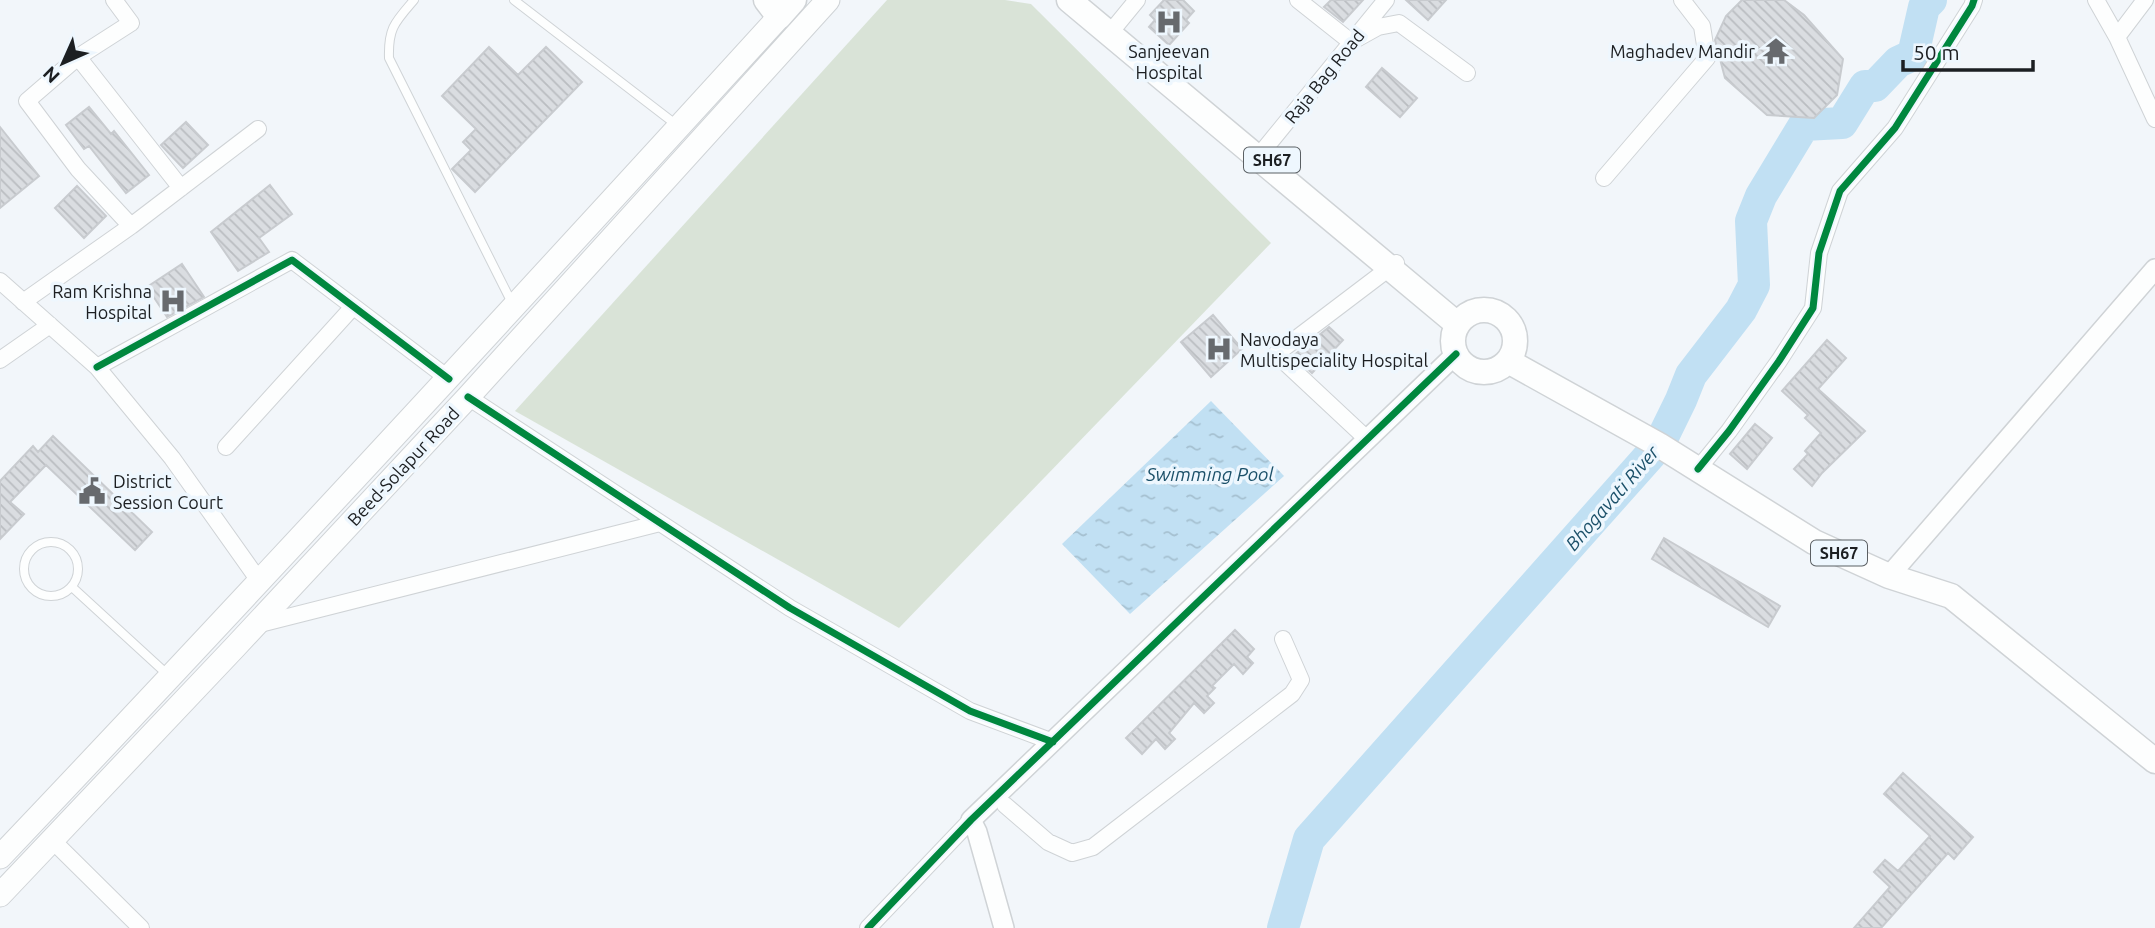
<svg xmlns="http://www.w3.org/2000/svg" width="2155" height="928" viewBox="0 0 2155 928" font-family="Ubuntu,sans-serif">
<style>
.park{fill:#d9e3d7}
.water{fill:url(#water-ripples)}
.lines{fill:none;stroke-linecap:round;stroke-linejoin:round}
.river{stroke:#c1e0f3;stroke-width:32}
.building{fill:url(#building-back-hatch);stroke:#c8cbcf;stroke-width:2}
.service-casing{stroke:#cfd3d6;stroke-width:10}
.minor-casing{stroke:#cfd3d6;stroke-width:18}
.tertiary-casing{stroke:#cfd3d6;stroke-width:22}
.secondary-casing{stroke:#cfd3d6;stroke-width:25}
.primary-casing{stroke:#cfd3d6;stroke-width:27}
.service{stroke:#fdfefe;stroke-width:8}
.minor{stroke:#fdfefe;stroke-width:16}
.tertiary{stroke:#fdfefe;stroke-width:19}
.secondary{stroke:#fdfefe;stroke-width:23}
.primary{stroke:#fdfefe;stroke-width:24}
.cycleway-casing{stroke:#eef7fe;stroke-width:11}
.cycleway{stroke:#00873e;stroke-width:7}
.labels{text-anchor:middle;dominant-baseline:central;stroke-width:7;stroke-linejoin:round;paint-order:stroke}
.shield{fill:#eef7fe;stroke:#5b6064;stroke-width:2}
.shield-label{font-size:16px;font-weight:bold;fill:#1c1f22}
.poi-label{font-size:18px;fill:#1c1f22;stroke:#eef7fe;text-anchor:end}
.street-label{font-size:18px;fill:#1c1f22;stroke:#eef7fe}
.water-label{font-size:19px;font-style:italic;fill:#1c516a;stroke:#eef7fe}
</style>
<defs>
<pattern id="water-ripples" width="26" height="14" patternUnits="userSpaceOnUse" patternTransform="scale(1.75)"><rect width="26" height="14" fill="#c1e0f3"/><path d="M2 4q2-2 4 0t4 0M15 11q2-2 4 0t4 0" fill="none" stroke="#a5c0d0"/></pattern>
<pattern id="building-back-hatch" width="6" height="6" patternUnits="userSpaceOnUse" patternTransform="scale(1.75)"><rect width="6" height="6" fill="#dadde1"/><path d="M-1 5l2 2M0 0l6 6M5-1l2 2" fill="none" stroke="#babdc1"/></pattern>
</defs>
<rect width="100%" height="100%" fill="#f2f6fa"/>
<path class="park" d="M887 0H1005L1031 4 1271 243 899 628 515 411Z"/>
<path class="water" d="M1211 401 1284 476 1130 614 1062 544Z"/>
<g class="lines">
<path class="river" d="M1283 928 1309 839 1659 445 1681 400 1691 375 1741 310 1754 285 1751 221 1761 196 1804 125 1842 123 1865 86H1875L1898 62 1913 55 1924 7 1931 0"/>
</g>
<path class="building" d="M1164 0H1183L1194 11 1186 20 1189 23 1169 45 1149 27 1155 20 1150 15Z
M1331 0H1363L1343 22 1324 7Z
M1406 0H1446L1428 20Z
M1742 0H1784L1804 15 1843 59 1837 95 1814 118 1767 115 1725 78 1715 40 1726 16Z
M489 47 518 75 546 47 582 82 475 192 452 169 471 150 463 142 476 129 442 96Z
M1382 68 1417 98 1400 117 1366 87Z
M89 107 111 134 114 131 149 175 126 193 89 146 84 149 66 125Z
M186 122 208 145 183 168 161 145Z
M0 127 39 176 0 208Z
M270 185 292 214 259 238 269 252 238 271 211 232Z
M77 186 106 216 84 238 55 208Z
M182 264 204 297 167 317 147 287Z
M1213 315 1242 349 1211 377 1181 342Z
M1329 327 1343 340 1312 373 1293 356Z
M1827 340 1846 358 1818 389 1865 431 1822 473 1812 486 1794 469 1808 454 1805 451 1821 433 1805 418 1808 415 1782 391Z
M1755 424 1772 438 1747 469 1730 454Z
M53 436 152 532 135 550 46 465 10 502 24 514 0 539V481L33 446 38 452Z
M1664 538 1780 606 1768 627 1652 559Z
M1235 630 1254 649 1247 657 1253 663 1243 674 1234 664 1212 686 1215 688 1207 696 1214 703 1204 713 1194 703 1169 733 1175 739 1165 749 1156 739 1142 754 1126 738Z
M1903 773 1973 837 1954 859 1948 853 1881 928H1854L1890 887 1874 872 1885 860 1898 871 1930 836 1884 794Z"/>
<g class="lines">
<defs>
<path id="service" d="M414 0C395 22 388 28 389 58L513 305
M514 0 678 126
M24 569a27 27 0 1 1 54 0a27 27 0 1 1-54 0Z
M72 587 168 675"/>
<path id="minor" d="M114 0 131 23 78 57 27 101 78 169 131 226
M1298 0 1351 42 1378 27 1399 23 1467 73
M2096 0 2117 37 2155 119
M1114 28 1137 0
M2117 37 2145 0
M78 57 181 188
M1262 152 1386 0
M1604 178 1707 58 1702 26 1682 0
M0 281 97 367 172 458 260 582
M23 302 131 226 258 129
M0 360 50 325
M97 367 292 260 449 379
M468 397 790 608 970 711 1053 742
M1368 440 1276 354 1396 263
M226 447 352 308
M1698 469 1729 431 1779 361 1813 308 1819 253 1840 191 1895 128 1972 6 1974 0
M256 625 660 523
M1005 805 1048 842 1072 853 1093 847 1292 694 1301 680 1283 639
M52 840 141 928
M868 928 971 820"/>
<path id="tertiary" d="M1889 576 2155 269
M1004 928 977 832 971 820 1456 354"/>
<path id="secondary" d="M0 857C263 580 522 299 779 17
M0 895 235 647 468 397 828 0"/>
<path id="primary" d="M766 0 779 17 794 0
M1069 0 1457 324
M1453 341a31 31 0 1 1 62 0a31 31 0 1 1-62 0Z
M1508 361 1659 445 1814 542 1889 576 1951 596 2155 761"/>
</defs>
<use href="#service" class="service-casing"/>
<use href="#minor" class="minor-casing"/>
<use href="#tertiary" class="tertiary-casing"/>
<use href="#secondary" class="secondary-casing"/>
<use href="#primary" class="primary-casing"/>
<use href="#service" class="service"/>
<use href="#minor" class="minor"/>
<use href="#tertiary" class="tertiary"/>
<use href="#secondary" class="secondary"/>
<use href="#primary" class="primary"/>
<defs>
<path id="cycleway" d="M97 367 292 260 449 379
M468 397 790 608 970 711 1053 742
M1698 469 1729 431 1779 361 1813 308 1819 253 1840 191 1895 128 1972 6 1974 0
M868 928 971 820 1456 354"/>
</defs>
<use href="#cycleway" class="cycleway-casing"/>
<use href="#cycleway" class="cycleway"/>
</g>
<defs>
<symbol id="hospital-bare" viewBox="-9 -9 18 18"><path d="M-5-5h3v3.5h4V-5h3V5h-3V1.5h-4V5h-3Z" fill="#676a6e" stroke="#eef7fe" stroke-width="2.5" paint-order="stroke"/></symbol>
<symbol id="temple-bare" viewBox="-9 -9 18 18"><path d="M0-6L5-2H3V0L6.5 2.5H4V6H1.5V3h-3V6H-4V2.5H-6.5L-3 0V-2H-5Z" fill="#676a6e" stroke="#eef7fe" stroke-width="2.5" paint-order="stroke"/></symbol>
<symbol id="civic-bare" viewBox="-9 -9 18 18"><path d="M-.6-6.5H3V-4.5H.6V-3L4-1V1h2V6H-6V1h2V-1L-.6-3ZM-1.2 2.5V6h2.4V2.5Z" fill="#676a6e" stroke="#eef7fe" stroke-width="2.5" paint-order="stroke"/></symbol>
</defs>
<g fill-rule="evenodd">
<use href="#hospital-bare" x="1150" y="3" width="38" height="38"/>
<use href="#temple-bare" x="1757" y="32" width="38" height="38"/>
<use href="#hospital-bare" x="154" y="282" width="38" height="38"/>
<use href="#hospital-bare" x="1200" y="330" width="38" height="38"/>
<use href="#civic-bare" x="73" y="472" width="38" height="38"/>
</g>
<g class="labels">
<g class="shield">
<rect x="1244" y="147.5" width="56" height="25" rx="5"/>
<rect x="1811" y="540.5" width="56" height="25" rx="5"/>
</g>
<g class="shield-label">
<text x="1272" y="160">SH67</text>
<text x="1839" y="553">SH67</text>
</g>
<g class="poi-label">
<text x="1169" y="51" text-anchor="middle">Sanjeevan<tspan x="1169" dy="21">Hospital</tspan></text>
<text x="1755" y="51">Maghadev Mandir</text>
<text x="152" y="291">Ram Krishna<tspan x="152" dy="21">Hospital</tspan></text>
<text x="1240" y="339" text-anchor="start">Navodaya<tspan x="1240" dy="21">Multispeciality Hospital</tspan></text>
<text x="113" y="481" text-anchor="start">District<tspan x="113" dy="21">Session Court</tspan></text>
</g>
<g class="street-label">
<text transform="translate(1324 76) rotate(-51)">Raja Bag Road</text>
<text transform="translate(403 466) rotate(-47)">Beed-Solapur Road</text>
</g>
<g class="water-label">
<text x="1210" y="474">Swimming Pool</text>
<text transform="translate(1612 498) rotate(-49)">Bhogavati River</text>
</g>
</g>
<g transform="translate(63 63) rotate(225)" stroke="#eef7fe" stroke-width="5" paint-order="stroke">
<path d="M0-5L12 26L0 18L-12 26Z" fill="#1c1f22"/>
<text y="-10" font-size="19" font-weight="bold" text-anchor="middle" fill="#1c1f22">N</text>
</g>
<path d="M1903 60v10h130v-10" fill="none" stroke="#1c1f22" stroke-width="3.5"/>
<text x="1913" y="60" font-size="21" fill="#1c1f22" stroke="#eef7fe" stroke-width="5" paint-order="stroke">50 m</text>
</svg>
